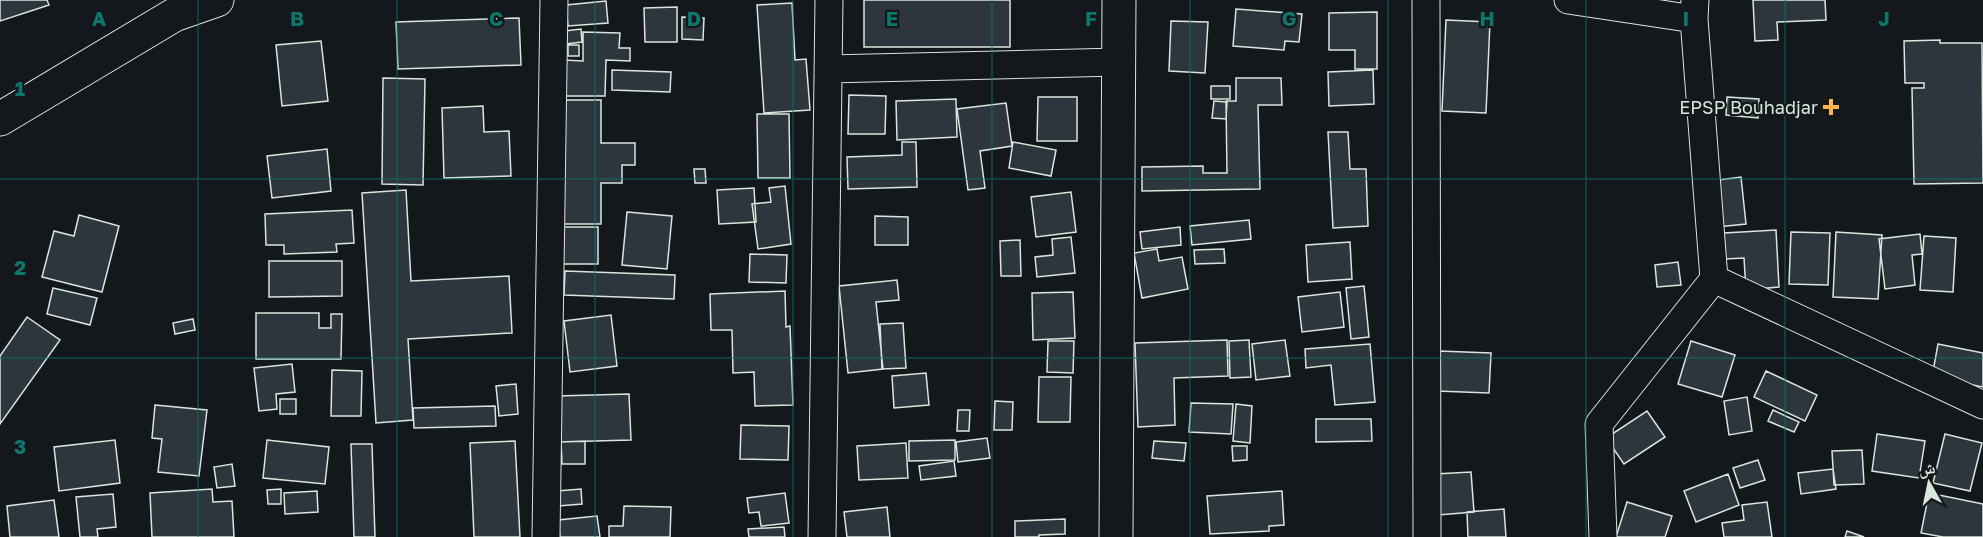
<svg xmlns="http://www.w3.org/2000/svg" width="1983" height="537" viewBox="0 0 1983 537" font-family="'Golos Text','Noto Naskh Arabic',sans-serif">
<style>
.building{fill:#2c363c;stroke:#d8e6dc;stroke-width:1.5}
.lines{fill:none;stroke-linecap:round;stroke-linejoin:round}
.minor-casing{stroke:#d8e6dc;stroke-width:29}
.major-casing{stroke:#d8e6dc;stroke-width:35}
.minor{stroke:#14181c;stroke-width:27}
.major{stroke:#14181c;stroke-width:33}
.grid{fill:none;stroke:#0f766e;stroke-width:1.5;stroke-opacity:0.55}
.poi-dot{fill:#ffb74d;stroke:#14181c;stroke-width:2}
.labels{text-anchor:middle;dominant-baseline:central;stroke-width:4.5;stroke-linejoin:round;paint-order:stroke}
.poi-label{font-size:18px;fill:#d8e6dc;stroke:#14181c;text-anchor:end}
.grid-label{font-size:20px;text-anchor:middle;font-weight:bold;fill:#0f766e;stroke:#14181c;stroke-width:4.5;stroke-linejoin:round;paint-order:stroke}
</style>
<rect width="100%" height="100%" fill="#14181c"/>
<path class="building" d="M0 0H47L49 5 0 21Z
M864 0H1010V47H864Z
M1753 0H1825L1826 20 1777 22 1778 40 1755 41Z
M606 1 608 23 568 26 566 5Z
M792 3 795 60 806 59 810 110 764 113 757 5Z
M677 7V42H645L644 8Z
M1236 9 1302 14 1299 42 1285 41 1284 50 1233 46Z
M1377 12V69H1355V50H1329V13Z
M682 17 704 18 703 40 682 39Z
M519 18 521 65 398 69 396 22Z
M1446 20 1490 22 1486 113 1442 111Z
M1171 21 1208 22 1205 73 1169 71Z
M581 29 582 42 566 44 565 31Z
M583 32 620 33 619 48H630V61L606 60 605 96H564V60L583 61Z
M1940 40V43H1982L1983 183 1914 184 1912 88H1924V83H1905L1904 41Z
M321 41 328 101 282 106 276 45Z
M568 45H579V56H568Z
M612 70 671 72 670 92 612 90Z
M1373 70 1374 104 1329 106 1328 72Z
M383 78 425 79 423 185 382 184Z
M1236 78H1281L1282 105H1258L1260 189 1142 191V167L1203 166V173H1227L1226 101H1236Z
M1211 86H1230V99H1211Z
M849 95 886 96 885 134H848Z
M1038 97H1077V141H1037Z
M1727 97 1759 99 1758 118 1726 115Z
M956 99 957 137 897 140 896 101Z
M561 100H601V143H635V165H622V183H601V224H561Z
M1214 101 1227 102 1226 119 1212 118Z
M1006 103 1012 146 980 151 985 188 968 190 957 109Z
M483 106 484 132 509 131 511 176 444 178 442 108Z
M757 114H789L790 178H758Z
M1328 132H1348L1350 169H1366L1368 226 1333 228Z
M902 142H916L917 187 848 189 847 157 902 155Z
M1013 142 1056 150 1051 176 1009 168Z
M327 149 331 191 272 198 267 156Z
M694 169H705L706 183H695Z
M1741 177 1746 224 1717 227 1711 181Z
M785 186 791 244 758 249 752 204 771 202 769 188Z
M754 188 756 222 719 224 717 190Z
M406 190 411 281 509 276 512 333 408 339 413 420 376 423 362 193Z
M1071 192 1076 232 1036 237 1031 197Z
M352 210 354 243 336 244 337 252 284 254V245H266L265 214Z
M627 212 672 216 667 269 622 265Z
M79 215 119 226 102 292 42 277 54 231 74 236Z
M875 216 908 217V245H875Z
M1249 220 1251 239 1192 245 1190 226Z
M561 227H598V264H561Z
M1180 227 1181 245 1142 249 1140 232Z
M1776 230 1779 287 1746 290 1744 258 1725 259 1724 233Z
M1791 232 1830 233 1828 285 1789 284Z
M1836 232 1882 235 1878 299 1833 297Z
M1920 234 1922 254 1912 255 1915 285 1885 289 1879 239Z
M1924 236 1956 238 1953 292 1920 290Z
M1071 237 1075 273 1037 277 1035 257 1053 255 1052 239Z
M1020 240 1021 276H1001L1000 241Z
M1350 242 1352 279 1308 282 1306 245Z
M1157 249 1159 261 1182 257 1188 289 1142 298 1134 253Z
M1224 249 1225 263 1195 264 1194 250Z
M750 254 787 255 786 283 749 282Z
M269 261H342V296L269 297Z
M1678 262 1681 285 1657 287 1655 265Z
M565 271 675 275 674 299 564 295Z
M897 280 899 300 876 302 883 369 848 373 839 286Z
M1364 286 1369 337 1351 339 1346 288Z
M53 288 97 298 90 325 47 314Z
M785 291 786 327 790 326 793 405 755 406 754 372 733 373 732 330H711L710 294Z
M1073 292 1075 338 1033 340 1032 293Z
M1340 292 1344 327 1302 332 1298 297Z
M256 313H319V328H331V314H342L341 359H256Z
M611 315 617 366 570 372 564 321Z
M27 317 60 340 0 424V356Z
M193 319 195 330 175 334 173 323Z
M903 323 906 368 882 369 880 324Z
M1227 340 1228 376 1174 378 1175 425 1138 427 1135 343Z
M1249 340 1251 377 1230 378 1229 341Z
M1285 340 1290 376 1256 380 1252 344Z
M1048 341H1074L1073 373 1047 372Z
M1691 341 1735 355 1722 397 1678 384Z
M1370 344 1375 402 1335 405 1331 365 1306 368 1305 349Z
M1938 344 1983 353V387L1932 377Z
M1439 351 1491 353 1489 393 1437 391Z
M292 364 295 392 276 394 277 409 259 411 254 368Z
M332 370 362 371 361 416H331Z
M1766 371 1817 395 1805 421 1754 397Z
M926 373 929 405 894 408 892 376Z
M1039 377H1071L1070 422H1038Z
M516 384 518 414 499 416 496 386Z
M629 394 631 440 558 442 556 396Z
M1747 397 1752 431 1729 435 1724 401Z
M280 399H296V414H280Z
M995 401 1013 402 1012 430H994Z
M1191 403 1233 404 1231 434 1189 432Z
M1236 404 1252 406 1250 443 1233 441Z
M155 405 207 410 199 476 158 472 162 439 152 438Z
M495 406 496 426 414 428 413 408Z
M958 410H970L969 431H957Z
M1773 410 1799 422 1794 432 1768 421Z
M1647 411 1665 437 1624 464 1606 438Z
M1316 419H1371L1372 441 1316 442Z
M741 425 789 426 788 460 740 459Z
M1877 434 1925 441 1919 478 1872 471Z
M1945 434 1982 443 1970 491 1933 483Z
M987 438 990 458 958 462 956 442Z
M115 440 120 483 59 491 54 447Z
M267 440 329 447 325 484 263 478Z
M955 440V460L909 461V441Z
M515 441 520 537H474L470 443Z
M585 441V464H562L561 442Z
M1154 441 1186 443 1184 461 1152 458Z
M906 443 908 478 859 480 857 446Z
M351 444H372L375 537H354Z
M1232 446H1247V460L1233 461Z
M1862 450 1864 484 1834 485 1832 451Z
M1758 460 1765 480 1740 488 1733 468Z
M954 461 956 476 921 480 919 466Z
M232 464 235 486 217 488 214 467Z
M1833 469 1836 489 1801 494 1798 473Z
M1471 472 1474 512 1438 515 1435 474Z
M1728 474 1739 505 1696 522 1684 491Z
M212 489 213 502 232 501 234 537H152L150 493Z
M281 489V504H268L267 490Z
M581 489 582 504 558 506 557 491Z
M317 491 318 512 285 514 284 493Z
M1282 491 1284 525 1269 526V531L1210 534 1207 496Z
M785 493 789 523 761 526 759 512 749 513 747 498Z
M1929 493 1983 504V537H1943L1921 533Z
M113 494 116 527 97 529 98 537H80L76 497Z
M54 500 59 537H10L7 506Z
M1627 502 1672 516 1665 537H1616Z
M1767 502 1772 537H1724L1722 523 1744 520 1742 505Z
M624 506 671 507 670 537H609V526H623Z
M887 507 890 537H847L844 512Z
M1504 509 1506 537H1468L1467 512Z
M597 516 600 537H560L558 520Z
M1065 519V534L1039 535V537H1015V521Z
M784 527 785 537H749L748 529Z
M1847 531 1864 537H1845Z"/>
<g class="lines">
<defs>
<path id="minor" d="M1426 0 1427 537
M1568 0 1694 19
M1695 0 1694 19 1714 279 1983 405
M828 69 1118 62
M546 537 554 0
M822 537 829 0
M1603 537 1599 424 1714 279"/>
<path id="major" d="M0 119 174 15 217 0
M1116 537 1119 0"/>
</defs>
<use href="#minor" class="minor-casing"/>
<use href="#major" class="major-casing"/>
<use href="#minor" class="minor"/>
<use href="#major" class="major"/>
</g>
<path class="grid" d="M198 0V537M397 0V537M595 0V537M793 0V537M992 0V537M1190 0V537M1388 0V537M1586 0V537M1785 0V537M0 179H1983M0 358H1983"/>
<path class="poi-dot" d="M1828 98h6v6h6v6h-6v6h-6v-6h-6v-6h6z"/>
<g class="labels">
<g class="poi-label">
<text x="1818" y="107">EPSP Bouhadjar</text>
</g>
</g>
<g class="grid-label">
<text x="99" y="26">A</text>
<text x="297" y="26">B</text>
<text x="496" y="26">C</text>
<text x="694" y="26">D</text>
<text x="892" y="26">E</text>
<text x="1091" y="26">F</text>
<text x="1289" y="26">G</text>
<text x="1487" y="26">H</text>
<text x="1686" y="26">I</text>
<text x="1884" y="26">J</text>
<text x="20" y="96">1</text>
<text x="20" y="275">2</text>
<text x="20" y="454">3</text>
</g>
<g transform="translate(1929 483) rotate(351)" stroke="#14181c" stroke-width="4.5" paint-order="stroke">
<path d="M0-4.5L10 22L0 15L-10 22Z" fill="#d8e6dc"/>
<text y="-9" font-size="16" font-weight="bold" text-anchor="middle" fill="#d8e6dc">ش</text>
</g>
</svg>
